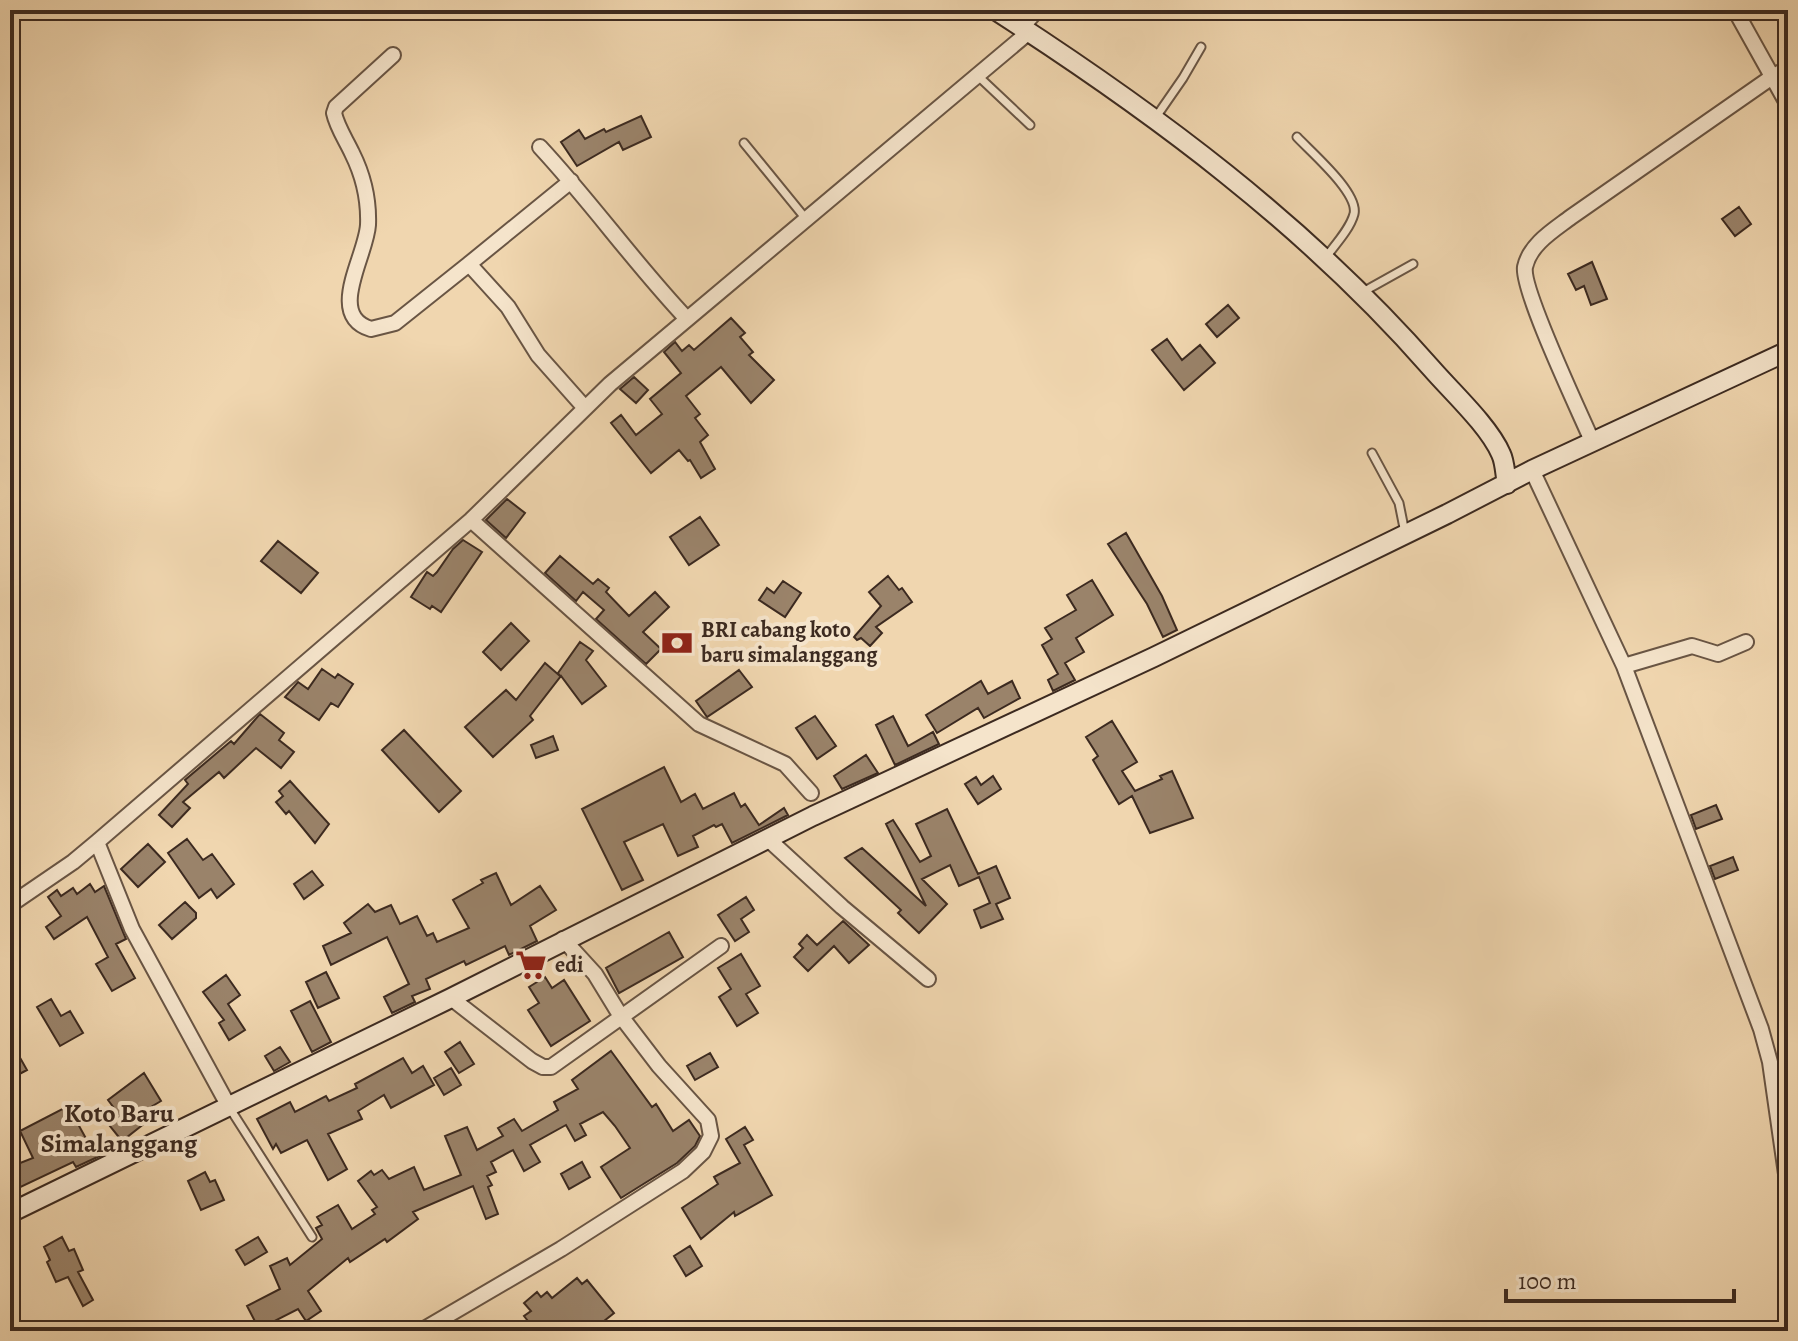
<svg xmlns="http://www.w3.org/2000/svg" width="1798" height="1341" viewBox="0 0 1798 1341" font-family="Alegreya,serif">
<style>
.building{fill:#9a836a;stroke:#3c2a20;stroke-width:2}
.lines{fill:none;stroke-linecap:round;stroke-linejoin:round}
.lane-casing{stroke:#695544;stroke-width:11}
.street-casing{stroke:#695544;stroke-width:18}
.secondary-casing{stroke:#3c2a20;stroke-width:22}
.lane{stroke:#f5e4cb;stroke-width:7}
.street{stroke:#f5e4cb;stroke-width:14}
.secondary{stroke:#f5e4cb;stroke-width:18}
.labels{text-anchor:middle;dominant-baseline:central;stroke-width:8;stroke-linejoin:round;paint-order:stroke}
.poi-label{font-size:22px;font-weight:bold;fill:#3c2a20;stroke:#f5e4cb;text-anchor:start}
.quarter-label{font-size:26px;font-weight:bold;fill:#3c2a20;stroke:#f5e4cb}
</style>
<rect width="100%" height="100%" fill="#f0d6af"/>
<filter id="stains"><feTurbulence type="fractalNoise" baseFrequency=".0025" numOctaves="4"/><feColorMatrix values="0 0 0 0 .2 0 0 0 0 .09 0 0 0 0 .02 0 0 0 .5 -.17"/></filter>
<radialGradient id="worn" r=".72"><stop offset=".6" stop-color="#630" stop-opacity="0"/><stop offset="1" stop-color="#630" stop-opacity=".3"/></radialGradient>
<path class="building" d="M641 116 651 137 623 150 619 142 577 166 561 142 579 130 585 139 604 129 606 132Z
M1739 207 1751 224 1735 236 1722 219Z
M1592 262 1607 299 1591 305 1584 286 1576 290 1568 274Z
M1228 305 1239 318 1217 337 1206 324Z
M731 318 745 333 740 337 753 352 749 355 774 380 751 403 721 367 686 396 700 414 695 418 708 435 700 442 715 469 701 478 690 460 688 461 679 450 651 473 611 423 621 415 636 435 662 414 650 399 681 373 664 352 675 342 682 351 689 345 694 350Z
M1167 339 1182 360 1200 345 1215 363 1184 390 1152 350Z
M634 377 648 390 636 403 620 389Z
M507 499 525 513 506 538 486 520Z
M700 517 719 545 689 565 670 537Z
M1126 533 1162 596 1177 630 1163 637 1147 604 1108 544Z
M463 540 482 552 441 612 432 606 430 609 411 597 427 572 433 576 437 572 453 549Z
M278 541 318 573 301 593 261 561Z
M560 556 593 584 598 579 609 588 606 592 629 616 655 592 669 607 643 632 661 649 646 664 596 619 604 610 583 592 576 601 545 573Z
M888 576 899 590 902 588 912 602 876 627 882 633 870 646 861 638 857 640 854 637 881 606 869 592Z
M1092 580 1113 615 1076 638 1084 652 1065 663 1075 680 1053 691 1048 680 1058 674 1042 645 1052 639 1045 628 1076 610 1067 595Z
M783 581 801 593 785 617 759 600 767 588 774 593Z
M511 623 529 641 501 670 483 652Z
M580 642 593 651 586 660 606 686 582 704 561 676 530 716 533 720 493 757 465 727 506 690 516 700 545 663 560 676 558 673Z
M322 669 335 678 338 674 353 684 338 707 331 703 319 720 285 697 298 682 308 689Z
M739 670 752 687 707 717 696 701Z
M981 681 988 694 1012 681 1020 698 984 718 978 708 937 733 926 715Z
M260 714 284 733 279 740 294 752 281 768 256 748 224 778 219 772 183 802 190 808 172 827 159 815 188 784 185 780 231 741 234 744Z
M815 716 836 746 817 759 796 728Z
M893 716 908 746 933 732 939 744 895 765 876 725Z
M1112 721 1137 762 1122 771 1135 791 1162 779 1160 776 1172 771 1193 818 1150 833 1132 796 1119 804 1093 760 1098 756 1086 737Z
M404 730 461 791 439 812 382 750Z
M553 736 558 750 536 758 531 745Z
M866 755 878 773 842 789 834 776Z
M664 767 681 802 695 794 703 809 734 793 741 807 745 804 759 825 784 808 788 815 732 843 722 824 716 827 714 825 693 836 698 847 678 856 663 824 624 842 643 880 622 890 582 809Z
M993 776 1001 789 978 804 965 784 976 777 981 785Z
M290 781 329 824 315 843 289 811 286 814 276 802 283 796 279 791Z
M1716 805 1722 819 1696 829 1691 815Z
M947 809 978 874 996 866 1010 898 996 904 1003 919 981 928 974 910 990 903 979 877 959 886 950 865 922 879 947 904 919 933 898 913 901 910 845 858 862 848 926 906 886 824 893 820 920 862 931 856 916 824Z
M187 839 203 860 212 854 234 884 217 898 211 889 199 898 168 853Z
M148 844 165 862 138 887 121 869Z
M1733 857 1738 870 1715 879 1710 866Z
M312 871 323 885 304 899 294 884Z
M496 873 511 905 540 886 556 910 530 926 537 941 509 955 505 946 466 965 464 961 426 979 430 989 412 996 415 1002 392 1013 384 997 409 984 387 937 331 965 323 946 351 933 344 923 368 904 375 912 391 905 400 924 417 916 427 936 433 933 437 942 469 928 453 900 483 883 481 880Z
M90 884 95 892 104 886 126 939 116 944 135 978 112 991 96 964 108 957 87 917 54 939 46 927 61 916 48 897 57 890 61 896 73 888 77 894Z
M746 897 754 910 741 919 749 932 735 941 718 915Z
M185 902 196 913V918L172 939 159 925Z
M843 921 869 945 849 963 834 946 808 971 794 957 803 948 799 944 807 935 817 945Z
M669 932 683 957 619 993 606 968Z
M741 954 760 986 746 994 758 1013 737 1026 719 997 731 989 718 968Z
M326 972 339 998 318 1008 306 982Z
M226 975 240 995 228 1004 245 1030 229 1040 219 1023 224 1020 203 992Z
M545 977 552 988 564 980 590 1021 551 1046 528 1010 539 1003 529 987Z
M51 999 61 1016 70 1011 83 1033 60 1046 37 1007Z
M310 1001 331 1042 312 1052 291 1011Z
M10 1040 27 1070 10 1079Z
M460 1042 474 1064 459 1073 445 1052Z
M280 1047 290 1062 274 1071 265 1056Z
M611 1051 652 1107 656 1104 673 1131 689 1120 700 1136 695 1146 677 1163 621 1198 601 1167 630 1148 615 1126 603 1112 580 1124 586 1135 575 1141 566 1125 530 1145 540 1162 524 1171 513 1150 491 1162 496 1172 487 1176 492 1185 488 1187 498 1214 486 1219 473 1186 413 1212 418 1219 387 1242 385 1239 350 1262 348 1258 308 1291 321 1311 306 1321 298 1309 259 1329 247 1306 280 1289 270 1266 287 1258 290 1265 322 1239 316 1228 322 1225 317 1217 338 1205 352 1229 375 1214 372 1210 377 1207 358 1181 371 1171 374 1175 382 1170 389 1179 414 1167 424 1190 461 1175 445 1136 467 1127 477 1150 503 1136 498 1128 514 1119 522 1131 558 1110 554 1102 578 1089 572 1080Z
M710 1053 718 1067 695 1080 687 1066Z
M403 1058 412 1073 423 1066 434 1085 391 1108 384 1095 358 1111 362 1119 328 1134 347 1169 328 1180 307 1140 281 1153 276 1144 273 1149 257 1119 290 1102 295 1112 326 1096 329 1101 357 1088 355 1084Z
M451 1068 461 1085 444 1095 434 1078Z
M144 1073 161 1101 139 1114 145 1123 122 1141 109 1125 120 1116 108 1100Z
M72 1104 82 1121 78 1124 89 1144 96 1140 104 1154 76 1167 73 1162 10 1192V1167L33 1158 20 1131Z
M745 1127 753 1140 744 1145 772 1195 735 1216 734 1212 701 1239 682 1208 718 1184 714 1177 740 1163 726 1139Z
M582 1162 590 1177 569 1189 561 1174Z
M205 1172 210 1182 215 1180 224 1200 201 1210 188 1181Z
M62 1237 69 1251 74 1249 83 1270 78 1272 93 1300 83 1306 68 1277 56 1282 47 1262 50 1260 44 1247Z
M258 1237 267 1252 245 1265 236 1250Z
M690 1246 702 1266 686 1276 674 1256Z
M577 1278 582 1284 587 1280 614 1313 594 1329 591 1324 582 1331 578 1326 571 1331H536L524 1316 531 1311 524 1303 537 1292 541 1297 547 1292 552 1298Z"/>
<g class="lines">
<defs>
<path id="lane" d="M977 75 1030 125
M1156 117 1183 78 1201 47
M1297 137C1311 152 1359 193 1354 214 1350 229 1335 245 1326 257
M744 143 806 219
M1361 293 1413 264
M1372 453 1399 503 1405 533
M229 1107 312 1237"/>
<path id="street" d="M1735 10 1788 105
M1022 27 1037 10
M393 55 336 107 334 113C337 127 346 140 352 153 363 175 369 200 368 225 366 257 326 315 371 329L395 323 469 264
M540 147C592 203 635 264 687 319
M571 181 469 264 508 307 538 355 585 408
M1592 441C1580 413 1521 289 1525 267 1530 244 1554 230 1571 217L1772 77 1788 68
M1532 470 1624 666 1761 1029 1770 1062 1788 1188
M471 520 699 724 785 764 811 793
M1624 666 1692 646 1718 654 1746 642
M768 839 842 907 928 979
M97 842 132 929 228 1105
M10 905 73 862 97 842 471 520 610 384 1029 32
M451 998 532 1061 543 1067H551L721 946
M421 1331 561 1249 683 1171 703 1152 711 1136 708 1120 659 1066 620 1015 595 974 563 939"/>
<path id="secondary" d="M995 10C1155 113 1306 225 1432 369 1452 392 1489 426 1501 454 1505 462 1505 474 1507 484
M10 1213 451 998 813 816 1154 657 1447 514 1532 470 1788 351"/>
</defs>
<use href="#lane" class="lane-casing"/>
<use href="#street" class="street-casing"/>
<use href="#secondary" class="secondary-casing"/>
<use href="#lane" class="lane"/>
<use href="#street" class="street"/>
<use href="#secondary" class="secondary"/>
</g>
<defs>
<symbol id="bank-bare" viewBox="-9 -9 18 18"><path d="M-6-4H6V4H-6ZM0-2.3a2.3 2.3 0 1 0 0 4.6a2.3 2.3 0 1 0 0-4.6Z" fill="#8f2418" stroke="#f5e4cb" stroke-width="2.5" paint-order="stroke"/></symbol>
<symbol id="supermarket-bare" viewBox="-9 -9 18 18"><path d="M-6-5.5h2.5l.6 2H6L4.5 2H-2.5L-4.4-4H-6ZM-1.5 3.2a1.3 1.3 0 1 0 .1 0ZM3 3.2a1.3 1.3 0 1 0 .1 0Z" fill="#8f2418" stroke="#f5e4cb" stroke-width="2.5" paint-order="stroke"/></symbol>
</defs>
<g fill-rule="evenodd">
<use href="#bank-bare" x="655" y="621" width="44" height="44"/>
<use href="#supermarket-bare" x="509" y="943" width="44" height="44"/>
</g>
<g class="labels">
<g class="poi-label">
<text x="701" y="630">BRI cabang koto<tspan x="701" dy="25">baru simalanggang</tspan></text>
<text x="555" y="965">edi</text>
</g>
<g class="quarter-label">
<text x="119" y="1113">Koto Baru<tspan x="119" dy="30">Simalanggang</tspan></text>
</g>
</g>
<rect width="1798" height="1341" fill="none" stroke="#f0d6af" stroke-width="40"/>
<rect x="12" y="12" width="1774" height="1317" fill="none" stroke="#3c2a20" stroke-width="4"/>
<rect x="20" y="20" width="1758" height="1301" fill="none" stroke="#3c2a20" stroke-width="2"/>
<path d="M1506 1289v12h228v-12" fill="none" stroke="#3c2a20" stroke-width="4"/>
<text x="1518" y="1289" font-size="24" fill="#3c2a20" stroke="#f5e4cb" stroke-width="6" paint-order="stroke">100 m</text>
<rect width="100%" height="100%" filter="url(#stains)"/>
<rect width="100%" height="100%" fill="url(#worn)"/>
</svg>
